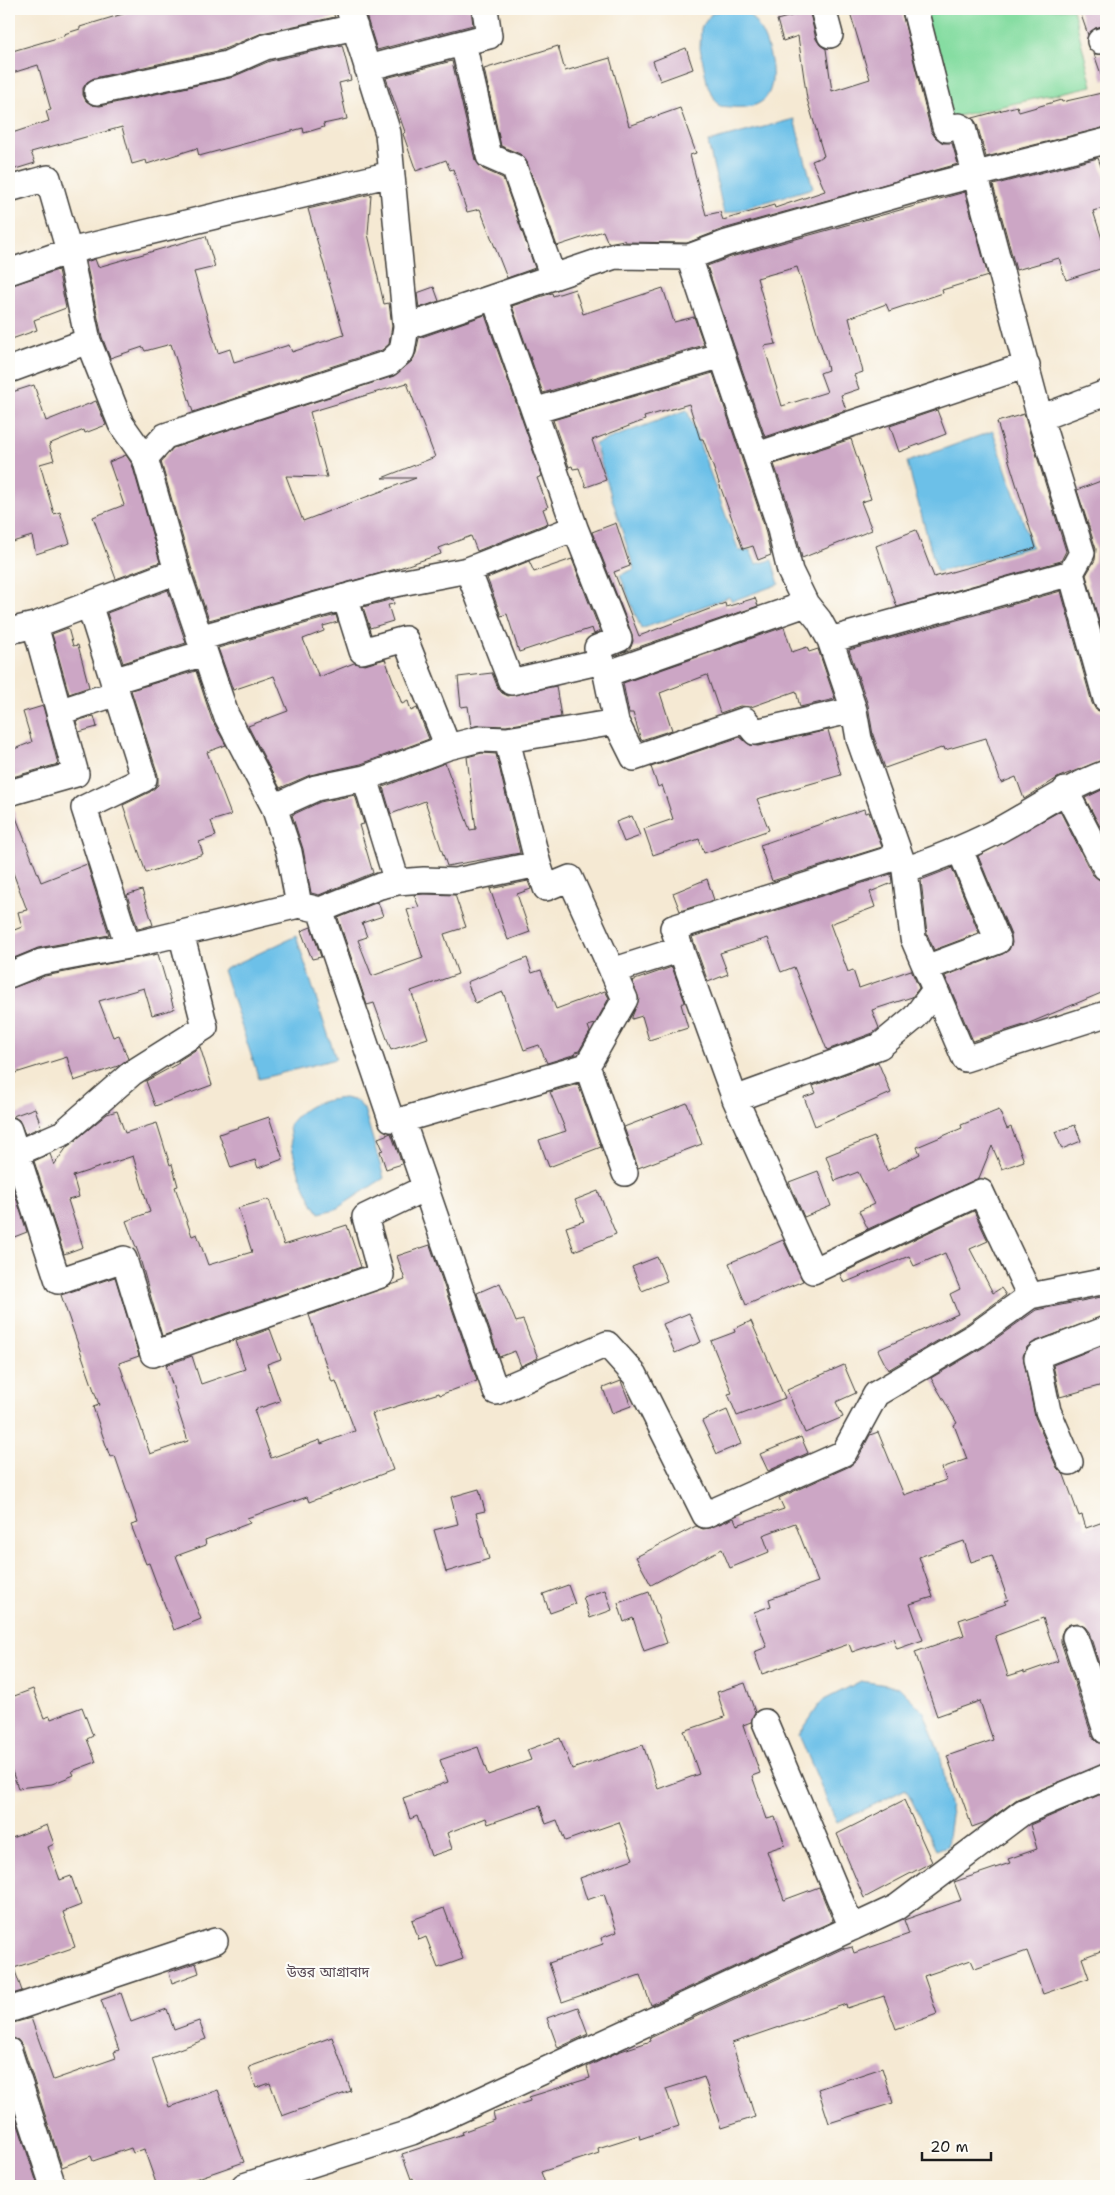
<svg xmlns="http://www.w3.org/2000/svg" width="1115" height="2195" viewBox="0 0 1115 2195" font-family="'Shantell Sans','Noto Sans Bengali',sans-serif">
<style>
.green{fill:#86dda2;stroke:#517c5f}
.water{fill:#6cc0e8;stroke:#446e82}
.building{fill:#cca6c5;fill-rule:evenodd}
.lines{fill:none;stroke-linecap:round;stroke-linejoin:round}
.minor-casing{stroke:#3d3b37;stroke-width:28}
.minor{stroke:#fff;stroke-width:25}
.labels{text-anchor:middle;dominant-baseline:central;stroke-width:4.5;stroke-linejoin:round;paint-order:stroke}
.neighbourhood-label{font-size:14px;fill:#5a4c57;stroke:#fdfcf7}
</style>
<rect width="100%" height="100%" fill="#fdfcf7"/>
<filter id="ink" filterUnits="userSpaceOnUse"><feTurbulence type="fractalNoise" baseFrequency=".02" numOctaves="2"/><feDisplacementMap in="SourceGraphic" scale="10" xChannelSelector="R" yChannelSelector="G"/><feConvolveMatrix kernelMatrix="1 2 1 2 8 2 1 2 1" color-interpolation-filters="sRGB"/></filter>
<filter id="wash" filterUnits="userSpaceOnUse"><feTurbulence type="fractalNoise" baseFrequency=".0096" numOctaves="4" result="noise"/><feDisplacementMap in="SourceGraphic" scale="20" xChannelSelector="R" yChannelSelector="G"/><feGaussianBlur stdDeviation="1.12" result="paint"/><feColorMatrix in="noise" values="0 0 0 0 0 0 0 0 0 0 0 0 0 0 0 0 0 1.4 0 .05"/><feComposite in="paint" operator="in"/></filter>
<g filter="url(#wash)">
<rect width="100%" height="100%" fill="#f5e9d3"/>
<path class="green" d="M921 9H1073L1092 86 949 118Z"/>
<path class="water" d="M724 9C728 9 736 8 740 9 765 18 786 86 761 102 750 110 732 107 719 106L708 87 700 48 701 28 711 14Z
M794 119 813 188 724 214 708 142Z
M687 410 739 551 750 550 756 564 772 560 779 584 732 601 729 597 641 629 620 575 634 569 595 444Z
M993 431 1032 547 937 572 907 462Z
M296 936 336 1059 259 1079 223 970Z
M344 1098 357 1101 364 1109 384 1178 336 1209 319 1213C302 1188 291 1154 289 1125 305 1104 318 1101 344 1098Z
M861 1681 899 1687 924 1712 941 1758 951 1815 947 1846 936 1850 906 1789 837 1823 799 1735 822 1701Z"/>
<g id="blocks">
<path class="building" d="M139 9H331L335 17 262 33 222 50 94 78 87 82 83 88V95L86 101 92 105 100 106 230 78 270 61 342 45 351 80 339 83 347 119 323 124 324 127 304 133 303 128 199 156 197 148 147 164 146 160 132 164 122 127 31 152 35 163 9 171V134L49 121 46 111 51 110 38 65 9 74V52L64 36V34L80 29V27Z
M364 9H471L473 25 377 50Z
M796 9H809L816 39 820 45 826 49 832 91 870 79 849 9H901L931 131 935 137 943 143H952L958 164 723 229 687 243 625 242 624 240 608 243 603 231 557 246 527 162 520 154 501 146 484 69 558 46 565 71 610 58 629 126 680 108 696 153 690 155 706 215 720 212 723 220 774 205 775 208 825 191 812 161 824 156 807 99 798 36 783 41 777 20 798 14Z
M1079 9H1106V25L1095 28 1088 35Z
M686 48 693 69 660 81 653 61Z
M1094 54H1106V79L1103 80Z
M452 61 475 160 483 169 503 178 535 268 507 278 480 209 467 212 453 169 450 170 446 160 416 171 403 134 405 132 386 78Z
M1106 92V127L986 157 977 124 973 118 1017 106 1019 112 1061 100 1062 102Z
M1098 158 1106 180V207L1093 211 1106 251V267L1066 280 1059 258 1016 270 993 185Z
M965 192 988 276 942 290 943 293 889 311 886 304 849 318 863 372 854 375 859 389 841 395 846 410 765 437 707 266 731 257ZM797 267 826 361 828 370 820 373 827 392 782 406 764 346 776 344 757 278Z
M371 194 368 234 384 304 389 303 392 326 389 344 382 350 193 412 171 344 145 351 143 347 110 358 102 337 86 262 95 259 98 267 206 236 215 267 194 272 218 353 230 349 234 362 289 345 292 352 344 335 308 209Z
M58 270 66 308 34 320 37 330 9 340V286Z
M434 287 439 301 419 308 417 293Z
M663 288 674 322 694 317 704 345 543 393 512 306 552 293 553 296 575 289 583 314Z
M485 315 542 476 537 478 548 507 543 509 548 523 477 551 471 536 439 548 441 554 396 569 209 620 191 567 161 462 173 448 394 376 412 361 416 353 419 338ZM407 383 435 457 382 478H416L303 521 286 476 327 477 310 412Z
M713 373 764 525 771 555 758 560 753 546 743 549 703 439H700L689 404 644 417 645 420 592 440 606 480 586 487 579 468 573 469 572 466 569 467 553 420Z
M34 385 46 421 96 401 106 425 85 433 84 430 49 444 54 460 40 464 54 514 60 512 70 543 36 554 32 536 9 543V393Z
M937 410 946 434 899 452 890 426Z
M1024 414 1066 551 1061 561 897 607 876 546 916 530 934 577 1036 548 997 422Z
M851 439 871 499 861 502 872 530 802 558 792 516 774 464Z
M126 455 132 464 160 562 116 579 93 517 124 505 109 462Z
M1106 479V646L1086 575 1095 560 1096 549 1077 490Z
M616 523 630 566 614 572 639 636 725 603 726 607 755 598 758 606 624 652 631 647 633 641 632 634 592 532Z
M572 559 600 631 594 634 592 628 519 652 507 614 501 616 487 578 529 561 534 572Z
M168 590 186 643 123 663 107 613Z
M1061 591 1092 703 1096 710 1106 713V759L1059 777 1024 799 1016 777 1001 783 986 738 945 750 944 747 885 768 873 735 868 705 849 650Z
M393 599 394 604 388 605 393 621 370 628 363 607Z
M336 615 338 622 323 626 324 631 303 639 319 677 354 663 365 665 385 659 402 704 408 701 411 711 417 708 429 739 361 764 310 775 280 788 248 726 288 711 274 676 233 690 218 648Z
M784 627 792 652 807 647 809 652 818 649 835 699 800 707 796 691 751 707 740 706 720 713 707 675 660 693 672 730 641 740 633 713H629L623 683Z
M68 628 73 646 78 645 89 687 69 694 52 634Z
M196 671 212 720 226 745 207 752 231 815 211 821 216 836 199 842 203 854 146 873 123 805 150 792 158 785V775L131 690Z
M492 673 498 688 502 693 508 696 556 686 561 717 506 726 480 725 471 727 468 706 461 707 458 677Z
M43 706 58 764 9 778V751L32 742 23 712Z
M94 716 97 727 79 732 76 721Z
M828 730 841 775 757 799 769 830 704 853 699 839 653 855 644 829 673 819 662 785 658 787 651 767 740 737 750 745 758 746Z
M482 753 496 754 520 853 447 866 425 801 391 814 383 787 445 763 470 830 476 829 467 757Z
M1106 788V838L1085 798Z
M355 795 364 824 359 825 373 873 319 895 311 893 303 849 292 815 320 802Z
M9 807H12L41 882 87 864 109 935 38 948 9 960V932L22 927 18 912 27 910 9 862Z
M864 809 865 813 869 812 882 847 772 881 760 845Z
M1060 811 1092 874 1098 879 1106 881V991L1027 1024 973 1041 945 976 1003 954 1009 950 1012 943 1011 935 978 856Z
M632 816 640 836 624 842 616 822Z
M952 868 979 933 934 950 927 934 921 880Z
M891 874 892 883 870 892 875 907 830 924 848 972 853 970 859 988 911 970 919 988 912 997 872 1010 879 1028 873 1033 827 1050 794 967 781 972 768 938 720 953 728 974 708 982 692 937Z
M707 879 714 900 680 911 673 893Z
M528 881 531 889 517 894 530 932 508 940 490 889Z
M142 890 153 925 138 929 127 895Z
M424 894 455 895 466 927 444 934 458 974 411 991 428 1038 391 1050 374 1003 367 1005 338 918 378 902 383 916 362 923 367 937 358 940 372 976 423 958 407 910 419 907 414 895Z
M311 927 321 957 312 959 301 931Z
M158 954 174 1009 152 1015 144 988 99 1001 113 1037 119 1035 128 1059 118 1066 74 1081 67 1057 9 1075V989L45 976Z
M527 958 532 973 541 970 556 1009 605 991 609 998 595 1024 588 1026 590 1032 579 1051 575 1052 576 1054 547 1063 539 1045 524 1050 503 992 475 1003 467 982Z
M672 967 685 1002 681 1004 688 1028 649 1040 642 1016 632 1019V1017L639 999 632 981Z
M200 1047 212 1085 155 1106 146 1081 179 1063 178 1061Z
M878 1062 891 1093 815 1126 804 1097 816 1093 813 1086Z
M578 1084 601 1147 549 1167 539 1140 566 1131 550 1092Z
M687 1103 702 1144 638 1168 624 1127Z
M35 1108 41 1127 25 1134 19 1120 13 1116Z
M999 1110 1007 1129 1011 1127 1024 1161 1002 1169 992 1146 979 1178 855 1235 868 1229 859 1211 874 1204 858 1172 835 1181 826 1156 874 1137 887 1171 920 1154 917 1147 962 1128 961 1125Z
M117 1111 125 1133 157 1123 170 1165 172 1164 178 1186 175 1187 192 1236 197 1234 208 1265 252 1252 238 1208 269 1199 284 1245 347 1225 361 1267 162 1336 139 1255 126 1221 150 1212 133 1156 73 1176 79 1197 68 1200 83 1247 64 1254 34 1161 50 1154 54 1165 67 1147 107 1114Z
M269 1117 283 1159 258 1168 255 1160 231 1168 219 1134Z
M1075 1125 1081 1141 1062 1149 1055 1132Z
M391 1133 402 1164 386 1169 380 1151 383 1150 378 1138Z
M818 1171 831 1206 804 1217 789 1182Z
M10 1178 27 1232 9 1239V1179Z
M598 1191 616 1234 574 1251 566 1227 584 1221 575 1200Z
M974 1211 988 1241 970 1249 993 1293 1001 1288 1006 1295 968 1323 888 1370 878 1350 958 1314 950 1294 960 1289 945 1253 914 1266 909 1256 844 1283 840 1274Z
M783 1240 803 1281 746 1305 729 1263Z
M430 1245 477 1381 440 1395 439 1393 372 1414 393 1470 309 1502 307 1497 247 1518 250 1523 205 1540 206 1545 176 1556 201 1619 174 1630 149 1563 146 1564 131 1525 138 1523 115 1456 110 1457 93 1407 99 1405 61 1295 115 1277 139 1356 119 1363 150 1454 188 1441 175 1401 177 1400 166 1365 192 1356 201 1384 245 1369 236 1341 270 1329 281 1359 267 1364 280 1401 254 1410 271 1458 320 1440 321 1444 355 1431 336 1381 332 1382 309 1315 405 1280 397 1256Z
M657 1257 667 1281 642 1291 632 1267Z
M500 1283 516 1322 523 1320 538 1358 521 1366 515 1351 499 1357 477 1293Z
M1106 1296V1315L1034 1342 1027 1347 1023 1356 1035 1417 1057 1468 1064 1475 1079 1516 1082 1515 1086 1528 1106 1521V1686L1089 1632 1085 1627 1077 1623 1070 1624 1064 1628 1061 1635V1642L1092 1736 1097 1742 1106 1745V1763L1017 1799 986 1822 972 1827 947 1756 993 1740 980 1701 937 1716 915 1652 964 1635 959 1620 1006 1604 1004 1601 1008 1600 992 1555 971 1562 964 1541 919 1557 933 1597 910 1604 923 1640 897 1649 893 1638 852 1652 849 1644 762 1674 754 1652 767 1647 754 1612 771 1606 769 1599 818 1582 795 1523 763 1535 769 1552 730 1568 722 1549 692 1564V1563L651 1585 636 1557 696 1526 703 1529 710 1528 734 1518 737 1525 784 1509 779 1498 850 1466 857 1460 870 1435 878 1432 904 1495 946 1480 942 1468 967 1459 954 1425 957 1423 931 1378 984 1347 1036 1310ZM1043 1618 1058 1661 1024 1673V1671L1008 1676 995 1636Z
M689 1313 701 1342 675 1353 663 1324Z
M751 1321 785 1398 737 1416 728 1394 732 1393 711 1341 735 1332 734 1329Z
M1106 1344V1384L1060 1397 1053 1365Z
M844 1365 856 1393 836 1402 843 1417 805 1433 787 1390Z
M621 1381 631 1406 612 1413 603 1388Z
M727 1410 741 1444 717 1454 702 1421Z
M801 1437 808 1453 768 1471 760 1454Z
M479 1489 485 1511 476 1513 489 1559 446 1572 434 1530 458 1524 451 1497Z
M568 1585 575 1604 550 1613 543 1594Z
M605 1590 612 1610 590 1618 583 1597Z
M649 1592 667 1643 644 1651 633 1618 624 1622 618 1603Z
M745 1683 755 1712 751 1722 743 1725 760 1773 752 1776 767 1819 775 1817 785 1845 767 1851 784 1900 819 1887 833 1921 651 2005 640 1975 562 2002 549 1963 603 1944 601 1938 617 1932 604 1894 587 1900 580 1878 633 1859 619 1822 565 1841 557 1820 546 1824 540 1806 488 1824 486 1818 447 1833 452 1849 431 1856 417 1816 410 1819 403 1798 448 1782 440 1760 478 1747 488 1775 531 1760 527 1750 560 1738 572 1769 643 1745 658 1789 699 1774 684 1731 725 1717 717 1692Z
M33 1689 44 1718 50 1716 51 1719 82 1707 93 1736 87 1739 96 1762 72 1771 74 1775 52 1784 18 1788 9 1763V1698Z
M1106 1792V1949L1082 1958 1089 1978 1043 1994 1027 1951 975 1969 971 1960 924 1976 937 2014 896 2029 884 1996 847 2008 846 2004 732 2043 755 2117 721 2128 704 2077 666 2089 679 2126 640 2139 639 2135 598 2148 599 2153 541 2172 546 2186H415L413 2178 411 2179 402 2154 463 2134 462 2132 495 2120 493 2113 530 2101 529 2097 590 2078 587 2067 618 2052 651 2041 650 2038 844 1948V1949L852 1947 854 1953 909 1934 904 1920 961 1900 954 1882 1010 1863 1008 1859 1037 1849 1030 1825Z
M904 1800 932 1862 864 1898 837 1834Z
M47 1825 54 1844 48 1847 60 1880 71 1876 81 1905 63 1912 75 1947 14 1968 22 1991 9 1995V1839Z
M444 1908 463 1959 438 1968 426 1937 419 1940 412 1920Z
M196 1963 199 1973 172 1983 169 1972Z
M121 1993 131 2022 167 2009 174 2030 199 2021 206 2039 152 2059 169 2107 218 2090 244 2162 175 2186H157L144 2149 133 2153 131 2148 93 2161 91 2156 62 2167 23 2047 18 2040 9 2037V2024L31 2018 53 2080 116 2058 114 2052 119 2050 101 2000Z
M578 2007 588 2034 558 2048 547 2018Z
M332 2037 351 2091 282 2116 270 2083 256 2088 249 2067Z
M882 2068 893 2103 829 2123 818 2089Z
M9 2097 38 2186H9Z"/>
</g>
</g>
<g filter="url(#ink)">
<use href="#blocks" fill-opacity="0" stroke="#3d3b37" stroke-width="1"/>
<g class="lines">
<defs>
<path id="minor" d="M349 9 388 133 406 327 615 256 689 257 727 243 907 192 1106 141
M823 9 830 35
M915 9 945 127 947 129 959 126 963 128 1040 418
M1100 41 1106 39
M463 43 489 156 514 167 553 277
M367 68 489 36 485 9
M97 92 227 64 265 47 355 27
M9 189 48 178 69 251 391 174
M689 257 778 521 790 571 806 604 819 620 830 640 854 710 859 739 905 870C938 858 970 846 1001 829 1036 810 1068 787 1106 773
M9 272 69 251 88 341 121 424 145 458
M494 297 575 528
M9 370 88 341
M534 411 722 355
M757 455 1027 365
M468 570 511 682 602 661
M1071 573 1082 553 1040 418 1106 393
M345 597 362 651 405 639 448 747
M89 604 144 779 84 808 128 946
M9 631 35 625
M199 638 385 586 468 570 575 528 619 639 597 648 606 674
M830 640 1071 573 1106 699
M113 681 204 653
M59 712 117 693
M616 722 606 674 806 604
M507 740 616 722 634 758 745 720 755 732 854 710
M365 778 397 882
M1065 790 1105 867H1106
M9 793 76 774 35 625 177 571
M274 807 316 788 365 778 448 747 480 739 507 740 538 864
M905 870 913 938 965 1059 1106 1014
M299 905 289 852 274 807 226 715 177 571 145 458 165 436 389 363 402 351 406 327
M320 910 391 1119 402 1120 496 1392 607 1344 635 1375 705 1515 844 1453 876 1394 976 1335 1030 1296 1106 1281
M926 968 998 941 960 850
M612 971 681 949
M9 975 41 962 128 946 299 905 320 910 380 886 397 882 424 880 455 881 538 864 546 888 570 878 625 999 587 1066 402 1120
M935 990 915 1017 880 1046 735 1099 813 1271 981 1192 1030 1296
M587 1066 625 1173
M735 1099 673 928 900 856
M9 1130 58 1281 124 1259 153 1354 381 1275 365 1217 425 1188
M17 1153 63 1133 132 1073 205 1027 181 933
M1070 1462 1048 1411 1037 1358 1039 1355 1106 1329
M1075 1637 1106 1731
M765 1722 852 1928
M9 2010 215 1941
M9 2051 53 2186
M244 2186 412 2132 897 1907 1023 1812 1106 1777"/>
</defs>
<use href="#minor" class="minor-casing"/>
<use href="#minor" class="minor"/>
</g>
</g>
<g class="labels">
<g class="neighbourhood-label">
<text x="328" y="1972">উত্তর আগ্রাবাদ</text>
</g>
</g>
<rect width="1115" height="2195" fill="none" stroke="#fdfcf7" stroke-width="30"/>
<path d="M922 2152v8h69v-8" fill="none" stroke="#1c1c1c" stroke-width="2.5"/>
<text x="930" y="2152" font-size="15" fill="#1c1c1c" stroke="#fdfcf7" stroke-width="4" paint-order="stroke">20 m</text>
</svg>
